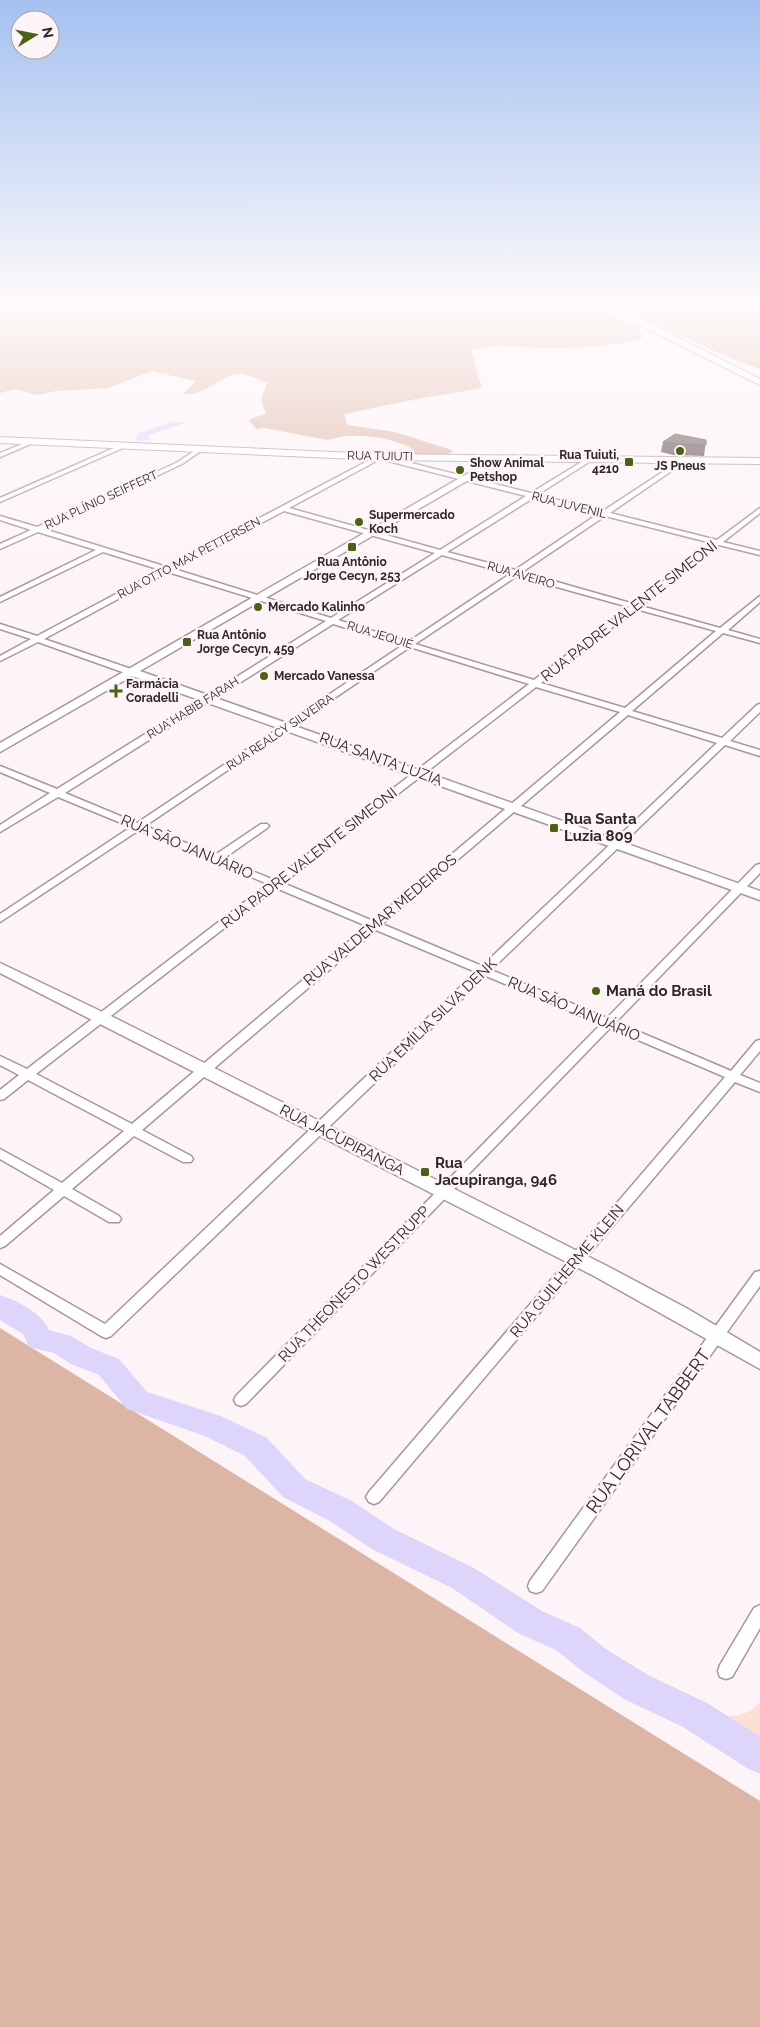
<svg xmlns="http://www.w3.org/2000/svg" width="760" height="2027" viewBox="0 0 760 2027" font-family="Raleway,sans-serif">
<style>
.green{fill:#fee0d3}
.forest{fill:#ddb5a4}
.water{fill:#ded5fb}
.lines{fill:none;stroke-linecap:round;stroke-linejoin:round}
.river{fill:#ded5fb;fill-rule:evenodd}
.street-casing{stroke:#ab959e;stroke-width:3}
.secondary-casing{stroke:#ab959e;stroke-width:3}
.primary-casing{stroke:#ab959e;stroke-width:2}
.street{fill:#fff;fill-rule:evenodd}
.secondary{fill:#fff;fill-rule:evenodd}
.primary{fill:#fff;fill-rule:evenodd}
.wall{fill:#5c4949}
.building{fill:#6b5555;stroke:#4b3c3c}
.poi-dot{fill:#496313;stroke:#fdf4f7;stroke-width:2}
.labels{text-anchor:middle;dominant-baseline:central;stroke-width:5;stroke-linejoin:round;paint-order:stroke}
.far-poi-label{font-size:12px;font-weight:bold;fill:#30272b;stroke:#fdf4f7;text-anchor:start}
.far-street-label{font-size:12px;fill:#30272b;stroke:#fdf4f7}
.street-label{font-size:15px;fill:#30272b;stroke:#fdf4f7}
.poi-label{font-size:15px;font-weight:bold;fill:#30272b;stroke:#fdf4f7;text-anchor:start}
.near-street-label{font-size:18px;fill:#30272b;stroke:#fdf4f7}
</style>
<rect width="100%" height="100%" fill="#fdf4f7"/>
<path class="green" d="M760 1702V1738L728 1716C742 1715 751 1713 760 1702Z"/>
<path class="forest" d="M0 302H458V310L524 302H580L619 318 639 329 642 339C611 346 580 348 549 348 523 348 496 342 471 350L482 388 416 399 344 414 347 425 395 432 452 450V452L446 455H402L403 453 413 449C393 437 351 431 328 440L264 428 256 429 249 420 266 413 261 400 267 383C259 380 249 375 241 374 221 373 206 397 183 394L196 381 152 371 108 388 56 391 37 395 15 389 0 393Z
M609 302H760V369L730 358Z
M0 1328 760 1801V2027H0Z"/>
<path class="water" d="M174 421 185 423 149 435 150 440 141 441 135 439 139 433Z"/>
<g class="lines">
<path class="river" d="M0 1295C18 1301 42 1313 49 1330L71 1336 91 1348 119 1359 147 1392 221 1416 267 1438 305 1479 352 1501 394 1529 474 1568 542 1611 580 1628 606 1649 648 1675 707 1703 760 1736V1774L747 1768 683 1727 624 1699 582 1671 556 1650 518 1633 452 1588 372 1549 330 1521 283 1497 245 1456 205 1436 127 1409 99 1375 71 1364 54 1353 29 1347 23 1334 0 1320Z"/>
<defs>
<path id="street" d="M30 441 35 442 0 457V453Z
M123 444 125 445V447L0 502V498Z
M200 447 203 449 202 450 182 464 44 529 167 567 379 455 531 493 588 458H592V460L537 495 603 511 684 458 686 459V461L610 513 717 540 760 508V513L723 542 760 551V555L719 545 641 606 720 628 760 596V602L728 630 760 639V643L723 633 632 711 722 738 757 705 760 704V712L730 741 760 750V756L725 745 491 970 607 1018 756 865 760 864V873L616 1022 731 1071 756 1041 760 1040V1051L740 1075 760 1083V1092L735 1082 379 1502 374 1504 369 1502 366 1497 369 1492 725 1077 610 1028 246 1404 241 1406 236 1404 234 1400 236 1396 601 1024 486 976 111 1336 106 1338 101 1336 0 1275V1264L105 1324 476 972 376 930 142 1130 191 1156 193 1159 191 1162H183L134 1136 72 1189 119 1216 121 1219 119 1222H109L64 1196 5 1246 0 1248V1236L54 1190 0 1159V1149L62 1183 124 1131 28 1080 4 1099 0 1100V1090L19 1075 0 1065V1056L27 1069 268 884 139 830 0 922V914L131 827 58 797 0 832V825L50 793 0 772V766L57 789 326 621 168 572 44 639 134 670V674H128L38 642 0 661V656L31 639 0 629V624L37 636 161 570 103 552 0 602V597L96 550 38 532 0 549V544L31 530 0 520V516L37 527 178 462ZM380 459 526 496 440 550 289 508ZM533 498 598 514 515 570 447 552ZM284 511 435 553 331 618 174 569ZM605 516 712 543 634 604 522 572ZM442 555 510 574 408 642 338 620ZM517 576 629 607 534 680 415 644ZM636 609 716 631 625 708 541 683ZM333 624 403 645 137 823 65 793ZM410 647 529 684 274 880 223 859 267 828 269 826 267 824H261L215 855 145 826ZM536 687 620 712 373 921 283 883ZM628 715 717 743 482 966 382 924ZM276 888 367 926 132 1124 36 1074Z
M760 1271V1286L542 1591 536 1593 530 1591 528 1586 530 1581 755 1272Z
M760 1605V1628L732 1677 726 1679 720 1677 718 1671 720 1665 754 1608Z"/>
<path id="secondary" d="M498 456 501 457V461L140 671 760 891V900L132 676 0 752V743Z
M0 963 115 1018 607 1266 688 1309 760 1352V1369L594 1276 0 973Z"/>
<path id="primary" d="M593 302H604L651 323 760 379V385Z
M0 437 379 454 760 458V464L379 460 0 443Z"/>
</defs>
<use href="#street" class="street-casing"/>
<use href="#secondary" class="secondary-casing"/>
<use href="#primary" class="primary-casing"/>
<use href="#street" class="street"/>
<use href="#secondary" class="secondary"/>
<use href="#primary" class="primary"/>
</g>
<path class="wall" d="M706 440 704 456 674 455 661 452 663 442Z"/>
<path class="building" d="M675 434 706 440V445L676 444 663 442Z"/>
<linearGradient id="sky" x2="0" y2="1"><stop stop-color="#a4c1f0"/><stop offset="0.52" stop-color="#fefafb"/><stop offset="1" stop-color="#fefafb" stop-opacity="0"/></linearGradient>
<rect width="760" height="586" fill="url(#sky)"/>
<g class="poi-dot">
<circle cx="680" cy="451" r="5"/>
<rect x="624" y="457" width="10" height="10" rx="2.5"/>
<circle cx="460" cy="470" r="5"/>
<circle cx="359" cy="522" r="5"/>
<rect x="347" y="542" width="10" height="10" rx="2.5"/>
<circle cx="258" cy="607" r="5"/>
<rect x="182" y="637" width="10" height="10" rx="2.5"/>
<circle cx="264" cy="676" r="5"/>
<path d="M113.5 683.5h5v5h5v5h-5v5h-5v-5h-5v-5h5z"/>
<rect x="549" y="823" width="10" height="10" rx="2.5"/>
<circle cx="596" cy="991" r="5"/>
<rect x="420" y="1167" width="10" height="10" rx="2.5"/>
</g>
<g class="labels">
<g class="far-poi-label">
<text x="619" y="455" text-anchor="end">Rua Tuiuti,<tspan x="619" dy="14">4210</tspan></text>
<text x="470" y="463">Show Animal<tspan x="470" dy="14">Petshop</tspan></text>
<text x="680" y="466" text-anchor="middle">JS Pneus</text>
<text x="369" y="515">Supermercado<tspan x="369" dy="14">Koch</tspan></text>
<text x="352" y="562" text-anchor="middle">Rua Antônio<tspan x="352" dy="14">Jorge Cecyn, 253</tspan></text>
<text x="268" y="607">Mercado Kalinho</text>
<text x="197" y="635">Rua Antônio<tspan x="197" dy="14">Jorge Cecyn, 459</tspan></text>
<text x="274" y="676">Mercado Vanessa</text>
<text x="126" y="684">Farmácia<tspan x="126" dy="14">Coradelli</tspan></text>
</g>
<g class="far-street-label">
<text transform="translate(380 456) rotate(1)">RUA TUIUTI</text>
<text transform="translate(101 500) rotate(-25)">RUA PLÍNIO SEIFFERT</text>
<text transform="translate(569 505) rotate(14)">RUA JUVENIL</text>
<text transform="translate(189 558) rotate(-28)">RUA OTTO MAX PETTERSEN</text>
<text transform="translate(521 575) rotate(16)">RUA AVEIRO</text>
<text transform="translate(380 635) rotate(17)">RUA JEQUIÉ</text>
<text transform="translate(193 708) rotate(-32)">RUA HABIB FARAH</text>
<text transform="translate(280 732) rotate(-34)">RUA REALCY SILVEIRA</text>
</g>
<g class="street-label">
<text transform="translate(629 611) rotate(-38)">RUA PADRE VALENTE SIMEONI</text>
<text transform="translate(381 759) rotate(20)">RUA SANTA LUZIA</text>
<text transform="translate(187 847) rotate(23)">RUA SÃO JANUÁRIO</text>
<text transform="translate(309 858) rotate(-38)">RUA PADRE VALENTE SIMEONI</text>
<text transform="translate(380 920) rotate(-40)">RUA VALDEMAR MEDEIROS</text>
<text transform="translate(574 1009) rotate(23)">RUA SÃO JANUÁRIO</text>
<text transform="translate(433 1020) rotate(-44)">RUA EMÍLIA SILVA DENK</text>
<text transform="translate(342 1140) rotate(27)">RUA JACUPIRANGA</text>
<text transform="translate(567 1271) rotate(-50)">RUA GUILHERME KLEIN</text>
<text transform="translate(354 1284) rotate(-46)">RUA THEONESTO WESTRUPP</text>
</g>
<g class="poi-label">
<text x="564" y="819">Rua Santa<tspan x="564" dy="17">Luzia 809</tspan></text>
<text x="606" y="991">Maná do Brasil</text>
<text x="435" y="1163">Rua<tspan x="435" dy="17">Jacupiranga, 946</tspan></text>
</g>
<g class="near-street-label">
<text transform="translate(648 1431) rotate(-54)">RUA LORIVAL TABBERT</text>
</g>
</g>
<g transform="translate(35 35) rotate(80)"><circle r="24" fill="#fdf4f7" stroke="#aba2a5"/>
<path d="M0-4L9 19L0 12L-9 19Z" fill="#496313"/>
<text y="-8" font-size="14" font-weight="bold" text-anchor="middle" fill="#30272b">N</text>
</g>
</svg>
